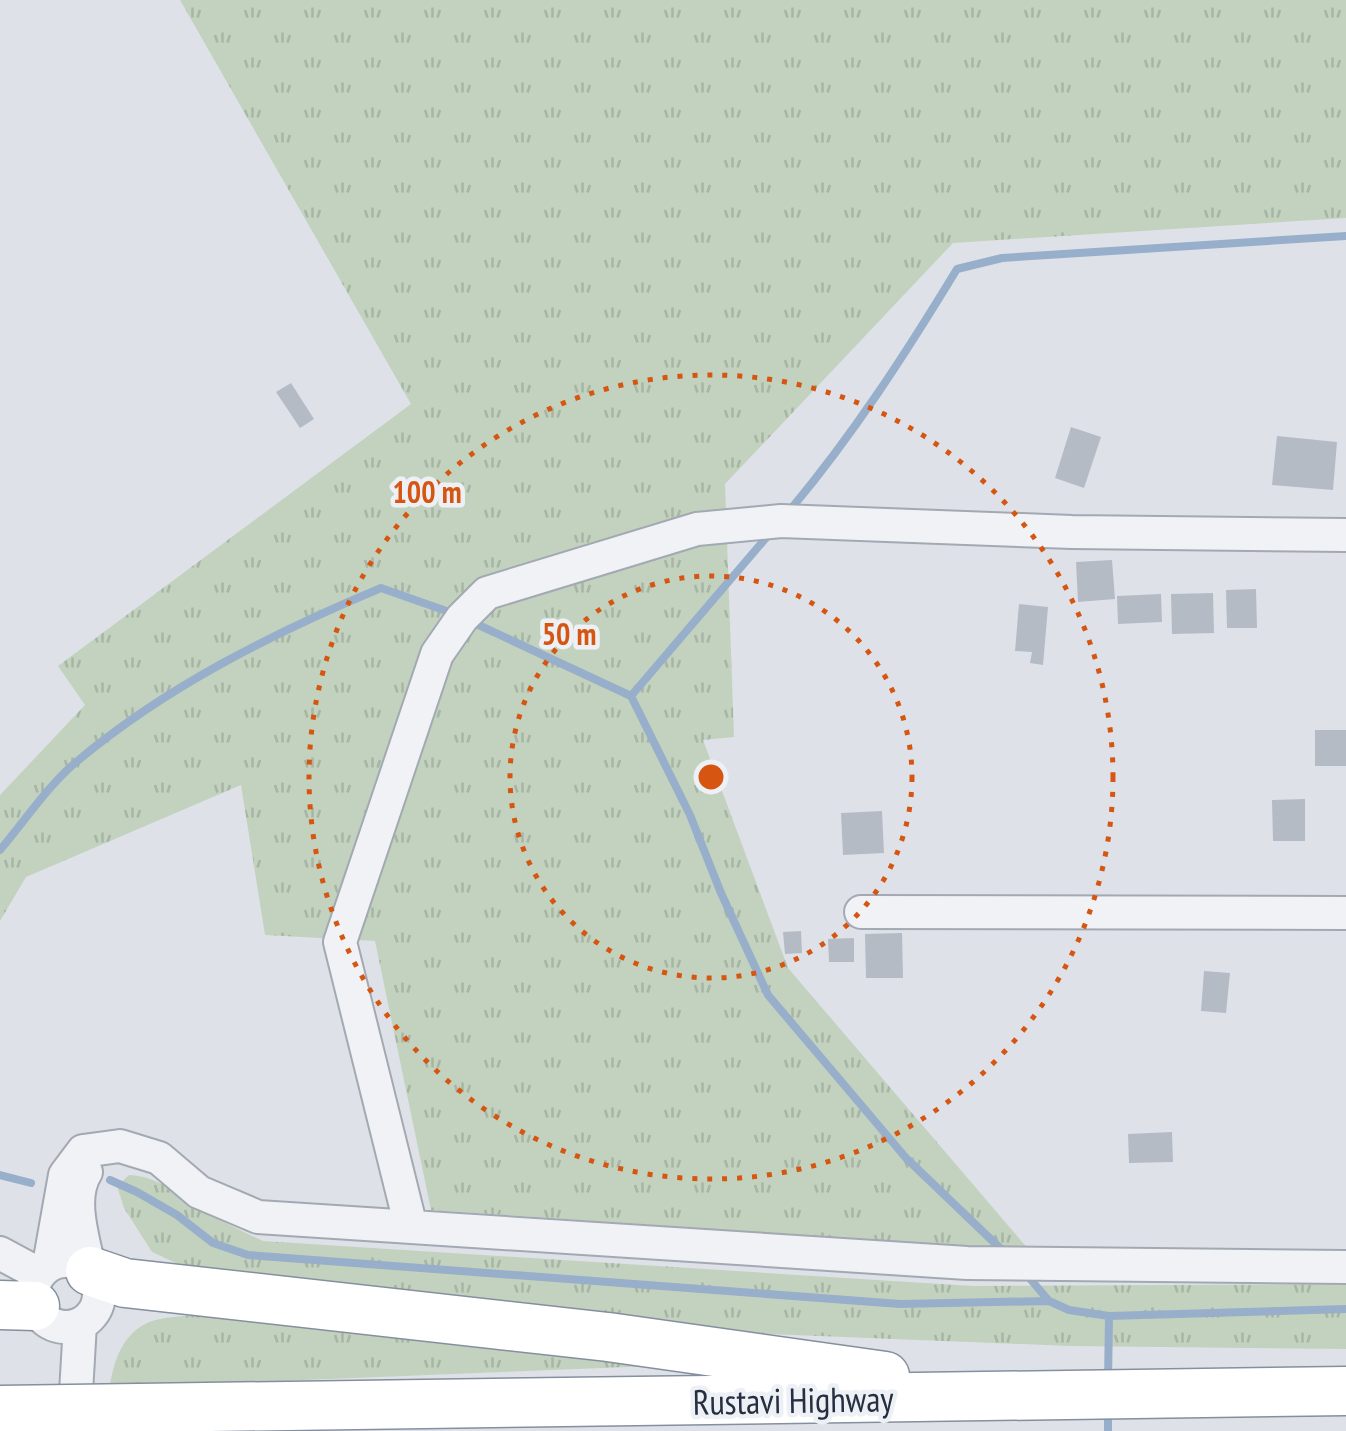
<svg xmlns="http://www.w3.org/2000/svg" width="1346" height="1431" viewBox="0 0 1346 1431" font-family="'PT Sans Narrow',sans-serif">
<style>
.grass{fill:url(#grass-tufts)}
.lines{fill:none;stroke-linecap:round;stroke-linejoin:round}
.stream{stroke:#97afca;stroke-width:8}
.building{fill:#b5bbc5}
.minor-casing{stroke:#a3a9b2;stroke-width:36}
.highway-casing{stroke:#848f9f;stroke-width:51}
.minor{stroke:#f0f2f6;stroke-width:32}
.highway{stroke:#fff;stroke-width:48}
.highway-bridge-casing{stroke:#848f9f;stroke-width:51;stroke-linecap:butt}
.highway-bridge{stroke:#fff;stroke-width:48}
.ring{fill:none;stroke:#d55511;stroke-width:5;stroke-dasharray:5 10}
.labels{text-anchor:middle;dominant-baseline:central;stroke-width:9;stroke-linejoin:round;paint-order:stroke}
.street-label{font-size:35px;fill:#262f3f;stroke:#edf1f6}
.centre{fill:#d55511;stroke:#edf1f6;stroke-width:5}
.ring-label{font-size:30px;text-anchor:middle;font-weight:bold;fill:#d55511;stroke:#edf1f6;stroke-width:9;stroke-linejoin:round;paint-order:stroke}
</style>
<defs>
<pattern id="grass-tufts" width="24" height="20" patternUnits="userSpaceOnUse" patternTransform="scale(2.5)"><rect width="24" height="20" fill="#c3d2be"/><path d="M3 7l-1-3M5 7V3M7 7l1-3M15 17l-1-3M17 17v-4M19 17l1-3" fill="none" stroke="#a7b5a4"/></pattern>
</defs>
<rect width="100%" height="100%" fill="#dee2e8"/>
<path class="grass" d="M180 0H1346V218L953 243 725 484 734 737 703 740 788 968 1030 1251 431 1210 375 941 265 935 241 785 26 877 0 921V795L85 705 58 666 411 404Z
M129 1175C162 1176 185 1201 213 1216 229 1225 246 1233 263 1241L973 1286 1346 1284V1349L1069 1346 621 1328 195 1272 152 1252 124 1208 117 1186Z
M191 1315 704 1364 128 1387 104 1431C110 1393 108 1337 152 1321 164 1317 178 1317 191 1315Z"/>
<g class="lines">
<path class="stream" d="M790 510C853 435 906 353 957 269L1002 258 1346 236
M472 622 631 696 690 815 721 893 768 995 906 1158 1002 1250
M631 696 771 532
M0 850C24 822 47 787 75 763 165 687 273 633 381 588L455 614
M0 1175 31 1183
M110 1180 137 1192 177 1215 213 1243 248 1255 900 1304 1049 1301
M1026 1274 1049 1301 1069 1310 1109 1316 1346 1309
M1108 1381 1109 1316
M1108 1431V1410"/>
</g>
<path class="building" d="M291 383 314 419 300 428 276 392Z
M1071 427 1101 437 1084 488 1055 478Z
M1277 436 1337 442 1333 490 1272 485Z
M1112 560 1115 599 1078 602 1076 562Z
M1256 589 1257 628H1227L1226 590Z
M1213 593 1214 633 1172 634 1171 594Z
M1161 594 1162 622 1118 624 1117 596Z
M1019 604 1048 607 1043 665 1030 663 1032 652 1015 651Z
M1315 730H1346V766H1315Z
M1305 799V841H1273L1272 800Z
M882 811 884 853 843 855 841 813Z
M801 931 802 953 785 954 783 932Z
M902 933 903 978H866L865 934Z
M854 938V962H829L828 939Z
M1204 971 1230 973 1226 1013 1201 1011Z
M1172 1132 1173 1162 1129 1163 1128 1134Z"/>
<g class="lines">
<defs>
<path id="minor" d="M861 912 1346 913
M86 1172C69 1199 84 1241 90 1271
M411 1227 340 942 437 654 462 618 487 593 697 529 781 521 1072 532 1346 535
M0 1253 39 1274
M33 1294a33 33 0 1 1 66 0a33 33 0 1 1-66 0Z
M49 1265 65 1175 83 1151 120 1146 159 1158 199 1192 258 1217 967 1263 1346 1267
M74 1427 80 1324"/>
<path id="highway" d="M90 1271 125 1283 608 1337 885 1376
M0 1305 35 1306
M139 1408 1346 1391"/>
</defs>
<use href="#minor" class="minor-casing"/>
<use href="#highway" class="highway-casing"/>
<use href="#minor" class="minor"/>
<use href="#highway" class="highway"/>
<defs>
<path id="highway-bridge" d="M0 1410 139 1408"/>
</defs>
<use href="#highway-bridge" class="highway-bridge-casing"/>
<use href="#highway-bridge" class="highway-bridge"/>
</g>
<g class="ring">
<circle cx="711" cy="777" r="201"/>
<circle cx="711" cy="777" r="402"/>
</g>
<g class="labels">
<g class="street-label">
<text transform="translate(793 1400) rotate(-1)">Rustavi Highway</text>
</g>
</g>
<circle cx="711" cy="777" r="15" class="centre"/>
<g class="ring-label">
<text x="427" y="503">100 m</text>
<text x="569" y="645">50 m</text>
</g>
</svg>
